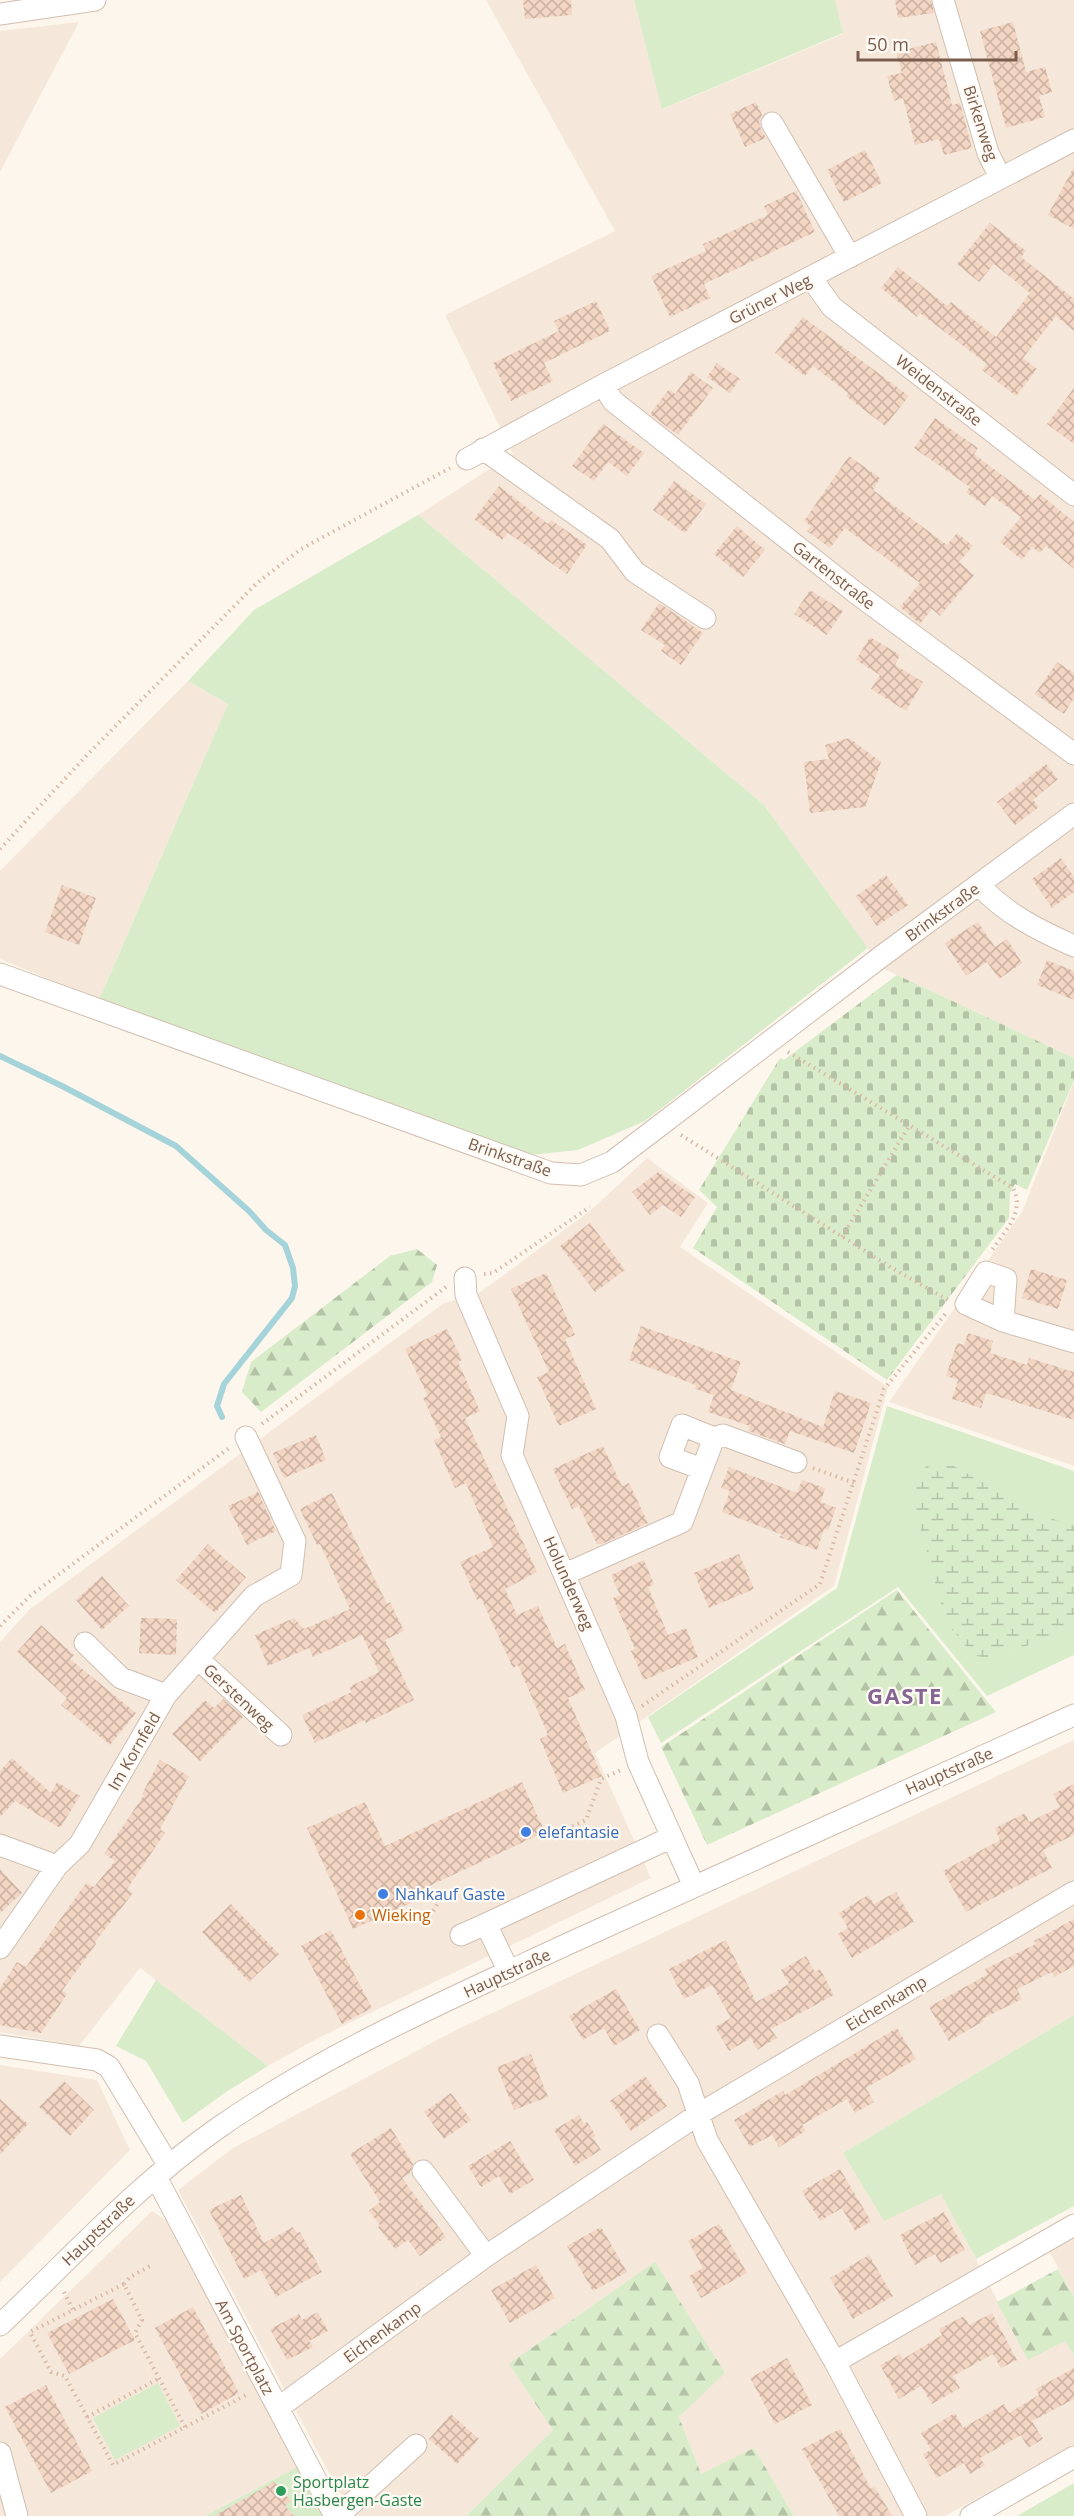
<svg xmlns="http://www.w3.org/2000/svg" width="1074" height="2516" viewBox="0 0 1074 2516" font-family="'Open Sans',sans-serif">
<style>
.residential{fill:#f5e8da}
.green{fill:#d8ecc9}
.forest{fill:url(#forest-firs)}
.wetland{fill:url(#wetland-marsh)}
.cemetery{fill:url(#cemetery-stones)}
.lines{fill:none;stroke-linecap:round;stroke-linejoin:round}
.stream{stroke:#a5d3da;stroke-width:6}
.building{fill:url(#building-cross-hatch)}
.minor-casing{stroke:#d1beb0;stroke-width:23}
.path{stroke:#d9b8a5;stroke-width:4;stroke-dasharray:1.5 4.5;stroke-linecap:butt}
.minor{stroke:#fff;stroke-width:21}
.shop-dot{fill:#3f7fe0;stroke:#fffaf3;stroke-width:2}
.food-dot{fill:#e8710a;stroke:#fffaf3;stroke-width:2}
.leisure-dot{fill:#2e9e5b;stroke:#fffaf3;stroke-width:2}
.labels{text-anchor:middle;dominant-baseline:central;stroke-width:4.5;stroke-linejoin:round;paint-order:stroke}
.street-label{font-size:16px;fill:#7a5c4d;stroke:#fffaf3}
.shop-label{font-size:16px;fill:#366cbe;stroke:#fffaf3;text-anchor:start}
.food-label{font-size:16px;fill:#c56008;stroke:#fffaf3;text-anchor:start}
.leisure-label{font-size:16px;fill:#27864d;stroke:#fffaf3;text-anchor:start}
.district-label{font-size:22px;font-weight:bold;letter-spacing:1.5px;fill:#846695;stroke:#fffaf3}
</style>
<defs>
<pattern id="forest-firs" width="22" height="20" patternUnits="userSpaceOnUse" patternTransform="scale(1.5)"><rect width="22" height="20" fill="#d8ecc9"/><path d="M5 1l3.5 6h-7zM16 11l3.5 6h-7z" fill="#b4c2a5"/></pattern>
<pattern id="wetland-marsh" width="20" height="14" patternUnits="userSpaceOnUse" patternTransform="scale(1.5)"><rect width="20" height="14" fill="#d8ecc9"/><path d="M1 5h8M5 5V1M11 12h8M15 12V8" fill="none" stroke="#b4c2a5"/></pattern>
<pattern id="cemetery-stones" width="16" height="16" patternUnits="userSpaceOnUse" patternTransform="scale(1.5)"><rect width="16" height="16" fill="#d8ecc9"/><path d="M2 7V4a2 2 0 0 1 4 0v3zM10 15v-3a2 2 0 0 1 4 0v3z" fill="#b4c2a5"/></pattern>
<pattern id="building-cross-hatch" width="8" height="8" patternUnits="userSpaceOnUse" patternTransform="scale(1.5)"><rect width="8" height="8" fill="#f3d5c3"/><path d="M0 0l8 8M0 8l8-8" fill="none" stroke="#cab0a1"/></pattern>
</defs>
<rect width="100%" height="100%" fill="#fdf6ec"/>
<path class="residential" d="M486 0H634L663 109 843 34 835 0H1074V1058L876 965 868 948 764 805 418 515 513 454 445 315 615 231Z
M79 22 0 172V31Z
M188 681 228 704 99 1000 0 959V871Z
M1074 1081V1466L889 1402 1022 1212Z
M647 1158 708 1203 680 1247 888 1387 834 1586 595 1753 651 1878 320 2037 268 2066 140 1968 79 2046 0 2032V1642L30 1609 444 1303 476 1295 500 1278 591 1210Z
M1074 1740V2015L843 2153 941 2193 1028 2359 1065 2341 1074 2355V2445L945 2516H794L754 2448 701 2475 679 2417 509 2363 553 2430 466 2516H352L178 2190 233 2148 456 2030Z
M0 2065 97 2080 130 2150 0 2282Z
M152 2211 170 2223 299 2466 205 2516H0V2359Z
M1074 2237V2297L1049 2251Z"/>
<path class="green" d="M634 0H835L843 33 662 109Z
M418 515 764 805 868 948 645 1121 578 1150 531 1155 99 1000 228 704 188 681 254 610Z
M887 1406 1074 1471V1655L987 1696 898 1587 661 1743 648 1717 837 1588Z
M156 1980 268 2066 226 2092 183 2123 146 2061 116 2046Z
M1074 2015V2206L976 2259 941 2194 884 2221 843 2153Z
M158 2383 180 2426 115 2460 93 2418Z
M299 2466 323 2516H205Z
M1074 2483V2516H1017Z"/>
<path class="forest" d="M417 1249 437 1265 432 1282 261 1412 242 1392 251 1362 390 1256Z
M897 1590 996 1712 707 1845 661 1747Z
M655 2262 725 2373 679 2417 701 2474 754 2448 794 2516H466L553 2430 509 2364Z
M1058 2269 1074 2297V2355L1065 2341 1028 2360 997 2302Z"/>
<path class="wetland" d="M931 1462 954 1466 1016 1501 1053 1519 1074 1526V1625L1026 1646 986 1658 973 1655 946 1622 914 1505 913 1479Z"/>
<path class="cemetery" d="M897 975 1074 1058V1080L1027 1190 1015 1184 1010 1193 1009 1218 887 1380 693 1248 717 1207 699 1190 780 1058 784 1060Z"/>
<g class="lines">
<path class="stream" d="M0 1056 64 1087 176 1146 249 1211 266 1230 285 1245 293 1268 295 1286 292 1298 224 1384 217 1406 222 1417"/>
</g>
<path class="building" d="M523 0H571L572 15 525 19Z
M895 0H931L934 13 898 18Z
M1013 22 1026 72 1045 67 1052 92 1039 96 1045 117 1006 128 980 31Z
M936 42 952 105 960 103 972 148 944 155 939 139 915 145 903 98 894 101 887 76 902 73 896 52Z
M756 102 762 115 759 122 761 129 766 138 745 147 730 114Z
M865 150 882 183 844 202 827 170Z
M1074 167V229L1048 215Z
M796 191 815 232 704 284 710 298 670 317 651 276 706 251 703 244 768 215 764 206Z
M990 223 1026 251 1021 257 1074 299V331L1056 316 1023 358 1037 369 1016 396 982 370 987 364 920 313 917 317 881 288 898 267 947 306 951 302 996 337 1030 293 994 264 979 282 957 264Z
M596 301 610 331 544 363 553 381 511 401 493 363 559 331 554 321Z
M803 317 909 396 885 426 846 396 848 393 813 366 805 376 775 353Z
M717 363 740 379 730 393 707 377Z
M691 372 713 388 678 435 650 414 669 389 675 394Z
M1074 388V444L1047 424Z
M935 418 978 448 974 454 1035 500 1040 494 1074 522V569L1046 546 1040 553 1032 547 1022 560 1000 542 1021 517 992 496 985 506 966 492 970 487 914 448Z
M603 424 644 453 627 476 608 462 594 481 572 466Z
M849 456 880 478 873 490 947 545 957 533 973 546 959 562 974 575 940 616 932 609 920 624 900 607 920 583 845 528 830 548 807 531 811 526 804 521Z
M674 481 706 504 685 533 653 510Z
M499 486 548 524 551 520 587 545 567 574 508 533 502 540 474 519Z
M737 526 765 550 743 577 714 554Z
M810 590 843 611 827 635 794 614Z
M659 603 703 633 681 665 661 651 665 645 641 630Z
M870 637 900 655 895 665 923 682 906 711 871 689 880 675 856 660Z
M1057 662 1074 673V698L1064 714 1035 694Z
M849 738 881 762 865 807 810 813 804 762 829 759 825 745Z
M1046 764 1058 779 1033 800 1039 807 1015 825 997 802Z
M1061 858 1074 877V892L1052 908 1032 879Z
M886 875 908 905 877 926 856 896Z
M62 885 96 898 79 945 45 932Z
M978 922 995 947 1007 939 1022 963 999 979 987 962 966 976 945 943Z
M1047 960 1074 971V1000L1037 985Z
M658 1172 695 1197 681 1217 663 1205 650 1215 632 1192Z
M590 1223 625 1270 595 1292 560 1246Z
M1031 1269 1067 1280 1058 1309 1022 1298Z
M546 1273 575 1335 565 1339 596 1409 559 1426 537 1377 549 1372 511 1289Z
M641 1326 741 1362 731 1390 823 1427 835 1391 871 1403 854 1453 790 1431 785 1444 748 1431 750 1426 708 1412 714 1395 695 1389 696 1385 629 1360Z
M447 1329 462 1360 458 1362 480 1411 465 1418 537 1572 505 1589 517 1615 538 1606 557 1648 565 1644 585 1690 568 1698 602 1776 563 1793 540 1739 548 1735 518 1665 513 1668 481 1598 477 1600 460 1562 493 1547 466 1483 455 1488 434 1440 441 1437 423 1398 428 1396 405 1349Z
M968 1333 993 1341 990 1353 1027 1365 1029 1358 1074 1372V1420L986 1393 981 1408 952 1399 958 1380 946 1376 957 1343 964 1345Z
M316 1435 326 1460 284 1478 273 1453Z
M603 1446 622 1486 629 1483 648 1523 602 1544H597L579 1506 572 1509 553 1469Z
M729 1467 797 1493 802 1480 825 1488 821 1502 836 1508 828 1530 824 1529 817 1550 779 1537 783 1535 722 1512 730 1491 721 1488Z
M258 1492 276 1531 247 1545 228 1506Z
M332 1493 387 1604 390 1602 404 1631 385 1640 414 1700 366 1723 365 1720 315 1743 302 1715 352 1692 349 1687 379 1672 362 1635 313 1657 309 1648 268 1666 255 1635 294 1618 304 1629 350 1609 320 1544 317 1545 300 1509Z
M208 1544 246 1577 215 1613 176 1580Z
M739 1554 754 1589 709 1608 694 1573Z
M644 1560 654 1584 648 1587 668 1635 686 1628 698 1657 644 1680 631 1651 635 1649 613 1598 620 1595 611 1575Z
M102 1576 129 1606 102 1630 76 1600Z
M141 1618 177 1619 176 1655 139 1653Z
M41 1625 74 1655 70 1659 136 1713 110 1745 61 1705 67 1698 17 1652Z
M223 1699 243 1717 200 1761 172 1734 205 1700 214 1708Z
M12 1758 51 1793 57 1782 80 1796 60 1828 15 1801 0 1817V1771Z
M160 1760 189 1776 160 1829 165 1833 127 1889 133 1893 95 1942 96 1944 62 1991 67 1994 41 2033 0 2025V1988L17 1962 26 1967 86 1883 94 1887 115 1861 104 1854 144 1795 142 1794Z
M522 1782 545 1832 408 1896 411 1903 353 1929 307 1828 365 1802 385 1846Z
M1074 1784V1835L1043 1850 1052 1868 966 1912 943 1871 1000 1840 995 1828 1025 1813 1029 1822 1060 1807 1053 1794Z
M0 1869 22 1893 0 1913Z
M896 1892 914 1922 852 1958 838 1934 848 1928 839 1913 868 1895 874 1904Z
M231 1904 279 1954 249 1982 202 1932Z
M1074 1919V1966L1054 1977 1052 1972 1017 1989 1022 1999 982 2019 984 2021 949 2041 929 2007 988 1974 985 1969 1036 1944 1034 1941Z
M331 1930 372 2008 342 2024 301 1946Z
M726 1940 756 2002 789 1984 781 1970 806 1956 815 1972 820 1969 834 1995 771 2029 777 2038 757 2050 751 2038 729 2051 715 2027 731 2018 712 1985 684 1999 669 1969Z
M616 1989 640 2030 614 2046 604 2028 583 2040 569 2016Z
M897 2028 916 2059 866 2088 874 2102 855 2113 847 2099 802 2125 806 2131 779 2147 772 2135 750 2147 734 2120 783 2091 785 2095Z
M531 2054 548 2097 514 2110 497 2067Z
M645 2076 667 2106 631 2131 610 2101Z
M64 2081 94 2110 70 2136 39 2107Z
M451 2093 471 2120 444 2139 424 2112Z
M0 2099 28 2124 0 2155Z
M579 2115 584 2124 587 2122 596 2136 593 2138 601 2150 575 2166 554 2130Z
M391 2128 413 2164 410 2173 402 2178 446 2237 420 2256 408 2240 395 2249 378 2227 380 2225 369 2211 380 2202 350 2154Z
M510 2141 534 2180 510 2194 499 2176 481 2187 468 2166Z
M840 2169 871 2221 855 2231 842 2208 820 2221 802 2191Z
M241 2195 264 2243 293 2227 297 2233 300 2232 322 2272 276 2297 261 2270 244 2279 209 2210Z
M944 2212 965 2250 940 2263 935 2254 915 2265 900 2235Z
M719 2224 747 2273 701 2298 689 2276 703 2268 688 2241Z
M601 2227 627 2272 593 2291 567 2246Z
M869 2255 893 2296 853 2319 830 2278Z
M536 2265 555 2298 510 2323 491 2290Z
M113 2299 135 2340 69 2374 47 2333Z
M193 2307 239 2393 201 2414 155 2328Z
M318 2312 328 2331 309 2341 313 2347 287 2360 270 2329 299 2314 302 2320Z
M992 2313 1017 2360 1001 2368 993 2354 953 2376 960 2388 932 2404 921 2386 899 2399 880 2365 900 2354 903 2359 942 2335 939 2329 964 2316 969 2325Z
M787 2358 812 2405 775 2424 750 2378Z
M1074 2368V2399L1032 2421 1043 2439 1028 2448 1021 2435 980 2458 985 2465 970 2474 964 2463 937 2478 923 2454 931 2450 921 2433 955 2413 963 2428 1004 2404 1009 2413 1039 2395 1036 2389Z
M46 2385 92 2471 51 2493 5 2407Z
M451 2414 479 2439 457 2464 429 2439Z
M840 2429 871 2489 875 2487 892 2516H839L802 2449Z
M274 2482 291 2501 285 2506 294 2516H214Z"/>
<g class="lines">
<defs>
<path id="minor" d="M943 0 988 153 1000 177
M0 14 95 0
M772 123 850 257
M811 278 832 307 1074 495
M603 385 613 401 856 593 1074 754
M483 449 610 539 635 572 705 618
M467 459 603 385 1074 140
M979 885C1006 914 1038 930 1074 946
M0 974 551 1173 581 1175 612 1162 882 956 1074 814
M465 1278 466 1295 518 1416 512 1455 626 1716 638 1762 694 1886
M1003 1321 1006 1279 986 1272 966 1304 1003 1321 1074 1342
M714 1438 723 1435 796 1462
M565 1574 682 1522 714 1438 682 1425 670 1457 702 1469
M85 1643 121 1678 166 1695
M198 1659 281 1735
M0 1845 57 1866
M461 1935 486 1924
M0 1948 57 1866 80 1844 166 1695 254 1596 291 1575 295 1541 246 1437
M509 1972 486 1924 672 1837
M658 2035 688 2083 707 2140 835 2362 916 2516
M0 2046 97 2060 109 2067 169 2166
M423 2171 486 2256
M156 2177 335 2516
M0 2325C71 2258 138 2184 218 2128 325 2053 454 1997 572 1942 739 1866 907 1791 1074 1715
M835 2362 1074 2225
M278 2408 486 2256 699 2114 1074 1892
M0 2453 17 2516
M338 2516 416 2445
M971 2516 1074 2457"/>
</defs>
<use href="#minor" class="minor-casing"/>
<path class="path" d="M0 849 87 755 257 583 301 549 450 468
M788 1052 1013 1188C1026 1213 1003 1233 990 1253
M681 1135 892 1268 948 1300
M842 1237 909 1126
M484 1274 493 1273 590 1207
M262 1424 446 1287
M813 1468 854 1483
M0 1626 31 1595 229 1448
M642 1706 820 1584 884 1389 947 1312
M556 1834 586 1820 601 1779 621 1770
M430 1916 443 1895
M124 2284 130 2277 152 2265
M64 2292 73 2310
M87 2417 160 2378
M185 2427 135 2333 142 2320 124 2284 30 2332 51 2372 65 2376 113 2465 248 2394"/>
<use href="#minor" class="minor"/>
</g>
<g class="shop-dot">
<circle cx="526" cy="1832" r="6"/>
<circle cx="383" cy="1894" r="6"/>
</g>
<circle class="food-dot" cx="360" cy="1915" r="6"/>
<circle class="leisure-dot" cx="281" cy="2491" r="6"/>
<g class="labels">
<g class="street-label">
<text transform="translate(981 123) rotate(72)">Birkenweg</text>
<text transform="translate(770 299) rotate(-27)">Grüner Weg</text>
<text transform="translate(939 390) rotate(38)">Weidenstraße</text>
<text transform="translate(834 575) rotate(38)">Gartenstraße</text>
<text transform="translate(942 912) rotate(-36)">Brinkstraße</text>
<text transform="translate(510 1157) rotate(19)">Brinkstraße</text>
<text transform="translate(569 1583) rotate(66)">Holunderweg</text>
<text transform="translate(239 1697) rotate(43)">Gerstenweg</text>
<text transform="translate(134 1751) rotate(-60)">Im Kornfeld</text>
<text transform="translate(949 1771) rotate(-24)">Hauptstraße</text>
<text transform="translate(507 1973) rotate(-25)">Hauptstraße</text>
<text transform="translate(886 2003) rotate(-31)">Eichenkamp</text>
<text transform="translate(98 2230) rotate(-44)">Hauptstraße</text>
<text transform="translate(382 2332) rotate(-36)">Eichenkamp</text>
<text transform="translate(245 2347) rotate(62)">Am Sportplatz</text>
</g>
<g class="shop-label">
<text x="538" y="1832">elefantasie</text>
<text x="395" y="1894">Nahkauf Gaste</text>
</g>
<g class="food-label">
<text x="372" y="1915">Wieking</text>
</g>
<g class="leisure-label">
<text x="293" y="2482">Sportplatz<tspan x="293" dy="18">Hasbergen-Gaste</tspan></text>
</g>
<g class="district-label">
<text x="905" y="1695">GASTE</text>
</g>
</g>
<path d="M858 51v9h158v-9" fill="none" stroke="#7a5c4d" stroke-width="3"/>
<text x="867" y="51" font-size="18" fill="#7a5c4d" stroke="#fffaf3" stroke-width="4.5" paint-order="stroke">50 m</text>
</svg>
